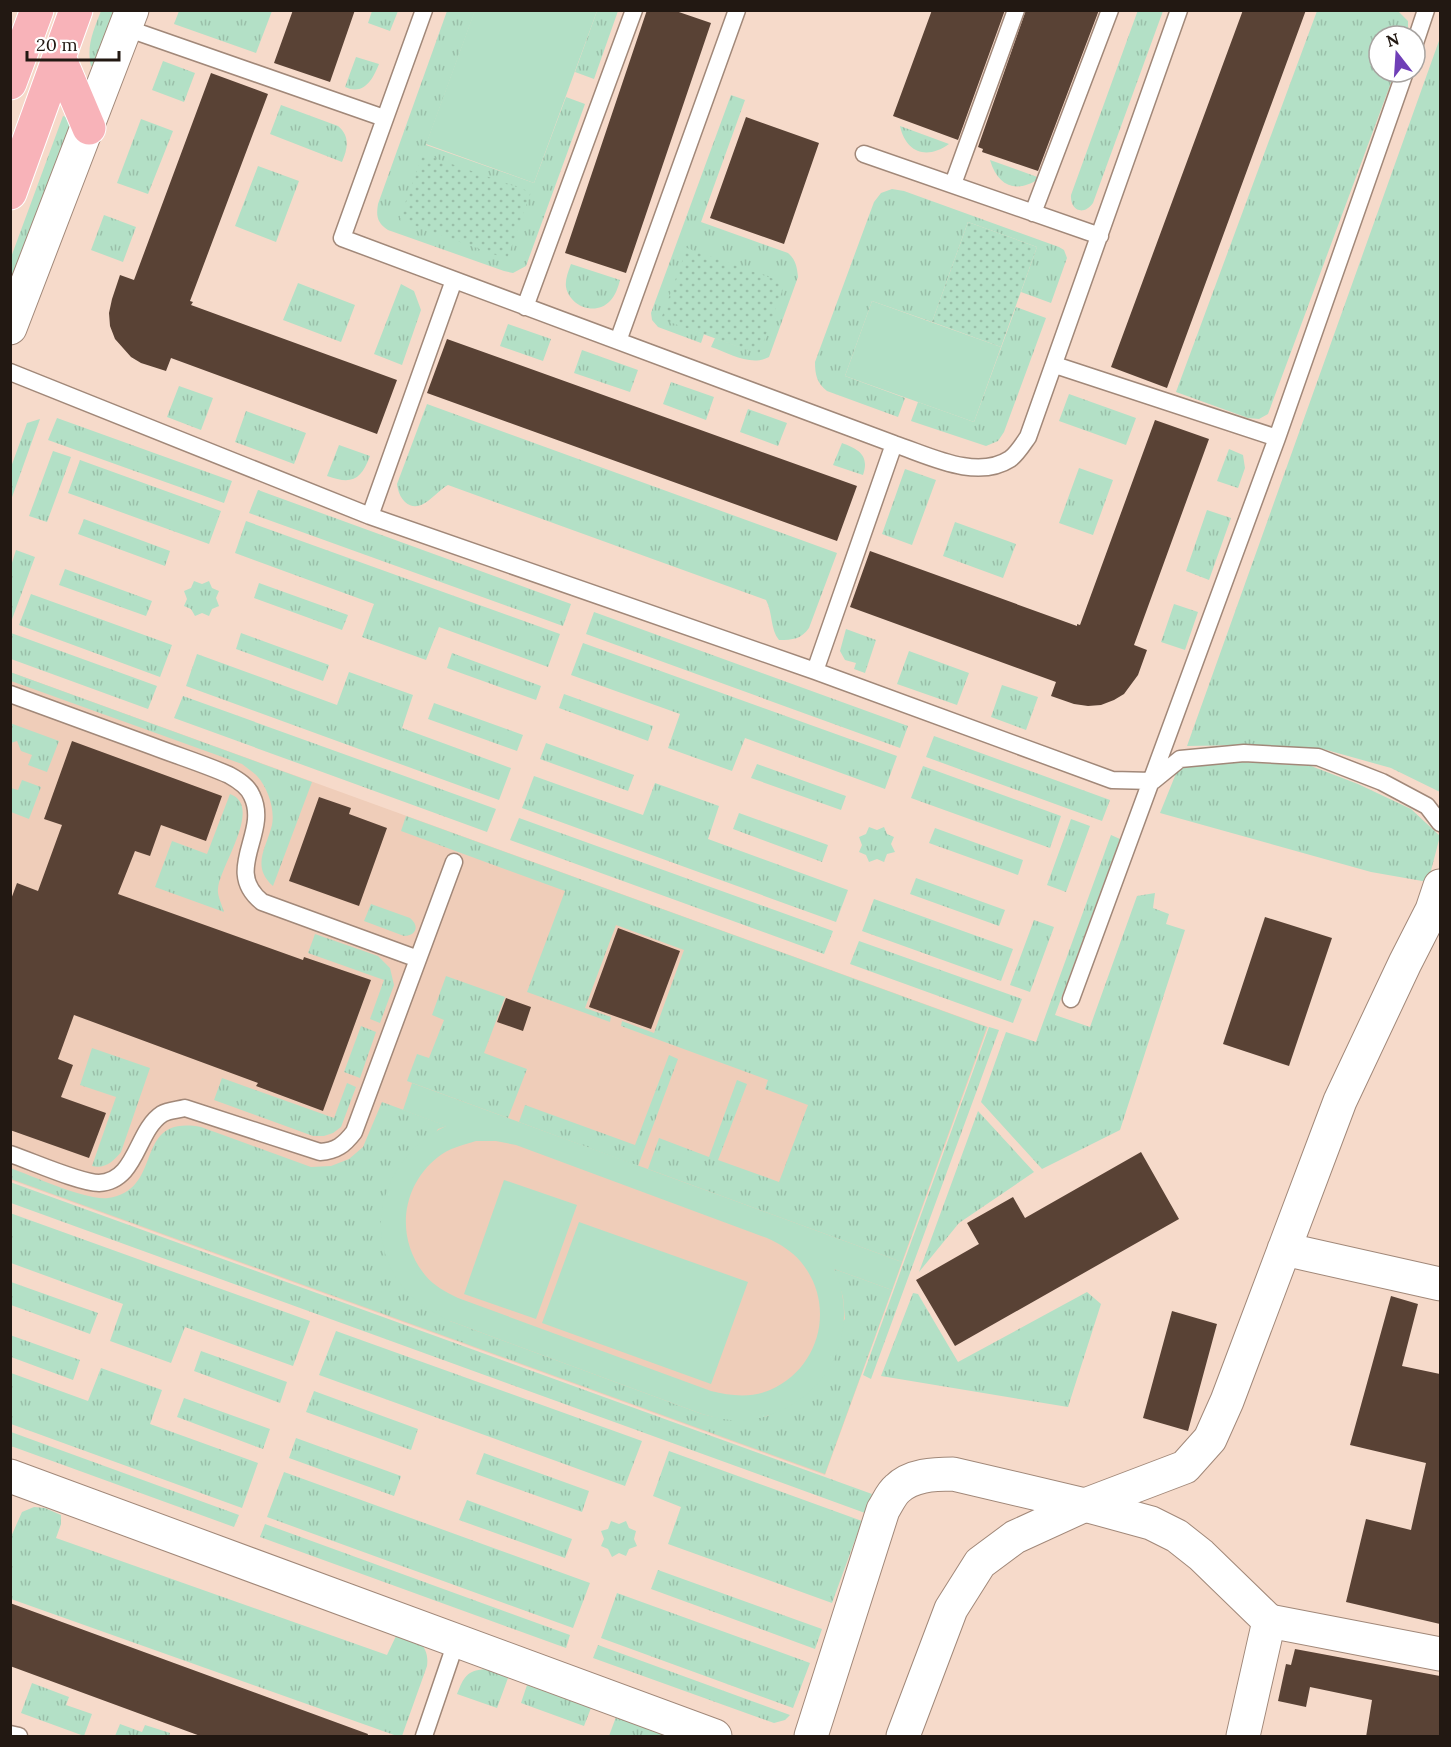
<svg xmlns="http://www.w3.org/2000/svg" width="1451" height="1747" viewBox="0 0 1451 1747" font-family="Lora,serif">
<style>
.built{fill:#efcdb9}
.grass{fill:url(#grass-tufts)}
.park{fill:url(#park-dots)}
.garden{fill:#b3e0c6;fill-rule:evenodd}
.building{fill:#594235}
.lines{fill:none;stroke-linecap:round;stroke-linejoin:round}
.lane-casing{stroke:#a18879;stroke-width:19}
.street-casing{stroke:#a18879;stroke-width:35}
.secondary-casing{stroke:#a18879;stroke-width:35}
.primary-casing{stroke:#fff;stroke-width:35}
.lane{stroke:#fff;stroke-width:16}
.street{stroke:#fff;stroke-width:33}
.secondary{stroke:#fff;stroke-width:33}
.primary{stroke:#f8b3b9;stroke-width:33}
</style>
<defs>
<pattern id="grass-tufts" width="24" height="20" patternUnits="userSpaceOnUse" patternTransform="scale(1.5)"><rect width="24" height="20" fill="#b3e0c6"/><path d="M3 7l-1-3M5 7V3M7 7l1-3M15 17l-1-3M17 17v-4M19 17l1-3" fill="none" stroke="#9abfa9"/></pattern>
<pattern id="park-dots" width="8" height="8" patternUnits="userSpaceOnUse" patternTransform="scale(1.5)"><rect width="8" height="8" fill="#b3e0c6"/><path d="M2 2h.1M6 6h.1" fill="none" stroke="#9abfa9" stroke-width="1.8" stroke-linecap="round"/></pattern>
</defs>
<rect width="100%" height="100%" fill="#f6daca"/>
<path class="built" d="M10 672 988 1027 825 1475 11 1180Z"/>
<path class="grass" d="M1138 10 1163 11 1093 203C1084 216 1070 211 1071 195Z
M101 11H117L94 66H91C86 46 94 29 101 11Z
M179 11V10L272 11 256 53 174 24Z
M372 11H398L390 31 368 23Z
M447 11H475L426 145 534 183 566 97 585 104 526 266 513 273 504 271 388 230C377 223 376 216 378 204Z
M597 11H618L594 79 575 72Z
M1317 11H1398L1408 21V35L1379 36V72H1395L1268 414 1259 419 1248 418 1176 392Z
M1440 38V792L1391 768 1323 749 1246 745 1187 746Z
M356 57 379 64C373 79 364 96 345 87Z
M163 61 195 73 184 102 152 90Z
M731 95 745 100 701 222 788 253C796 260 797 267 798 277L769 357C751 367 729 353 711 347L715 338 759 354 661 318 704 334 701 343 658 327 652 320 651 313Z
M281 105 338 126C350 136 348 148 342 162L270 134Z
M63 116 69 118V138L11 298 10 260Z
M141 119 173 131 148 194 117 183Z
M900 126 949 144C927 160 906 153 900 126Z
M990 160 1040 178C1017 194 998 187 990 160Z
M258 166 299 181 276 242 235 226Z
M892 189 904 191 1059 247 1064 250 1067 258 1051 303 1021 292 1037 247 968 222 932 322 872 301 845 376 905 398 898 417 827 391C817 383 815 375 815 362L874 202 881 193Z
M104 215 136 227 123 262 91 250Z
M571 264 620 280C618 288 615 296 610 301 596 316 570 307 566 287 565 280 568 272 571 264Z
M298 283 355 305 341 342 283 320Z
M401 284 414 291 421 310 402 365 374 354Z
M1016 307 1046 318 1004 432 998 441 986 446 911 421 918 402 974 422Z
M508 324 551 339 543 361 500 346Z
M582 350 638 370 630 392 574 373Z
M671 382 714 397 706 420 663 404Z
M179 386 213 398 201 430 167 417Z
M1069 394 1136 418 1126 445 1059 421Z
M427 404 837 553 809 628C801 639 793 640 779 640 770 629 773 613 766 600L448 485C436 491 421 516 405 502 400 497 398 491 397 484Z
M748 409 787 423 778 446 740 432Z
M246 411 306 433 294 464 235 442Z
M57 418 232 481 224 503 48 440Z
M40 419 11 500V467L27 423Z
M842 443C858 449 870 455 863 475L833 465Z
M339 445 370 456C361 480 352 485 327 476Z
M1229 449 1243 455 1245 468 1238 488 1217 481Z
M53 451 71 457 47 522 29 516Z
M80 460 221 511 209 544 68 493Z
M1079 468 1113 480 1093 535 1059 523Z
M905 469 936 480 912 545 882 534Z
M258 490 571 604 563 626 249 513Z
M1207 510 1231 518 1209 580 1186 571Z
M84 519 170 551 165 566 78 534Z
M246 521 560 634 548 667 439 627 426 660 362 637 374 604 235 553Z
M955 522 1016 544 1003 578 943 556Z
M16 550 35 557 11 622V566Z
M65 569 152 601 146 616 59 585Z
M194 581 202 584 209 581 212 588 219 591 216 598 219 606 212 609 209 616 202 613 195 616 191 609 184 606 187 599 184 591 191 588Z
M259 583 348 615 342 630 254 598Z
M31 594 172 645 160 677 19 625Z
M1174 604 1198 612 1185 650 1161 642Z
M594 612 908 726 900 748 586 634Z
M846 629 876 640 865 673 854 669 856 663 845 660 840 651Z
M11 633 157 686 148 709 11 659Z
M241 633 329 665 323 681 236 649Z
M583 643 897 756 885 789 745 738 732 771 668 748 680 714 571 675Z
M909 651 969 673 957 705 897 684Z
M452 653 541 686 536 700 447 668Z
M197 654 337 705 349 672 413 695 402 728 511 768 499 800 186 686Z
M10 672 312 782 273 886C251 866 266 849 272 825 275 809 268 788 257 776 253 772 247 768 242 764L11 681Z
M1002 685 1038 697 1026 730 991 717Z
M564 694 653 726 648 741 559 708Z
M183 696 496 809 487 832 174 718Z
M434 703 523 735 517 751 428 719Z
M10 723 59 741 47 772 28 765 32 755 21 751 17 741 11 743Z
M934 736 1110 800 1102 821 926 757Z
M546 743 634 775 628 791 540 759Z
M1242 762 1311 766 1358 784 1411 809 1440 836 1428 882 1371 872 1160 813 1179 766Z
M757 764 846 796 841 810 751 778Z
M923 766 1061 816 1050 848 911 798Z
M534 776 643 815 655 783 719 806 708 839 848 890 836 922 522 808Z
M22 780 41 787 29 819 11 812V788L18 790Z
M230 794C264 806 219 867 218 889 217 895 222 905 224 912L155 887 172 841 207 854Z
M739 813 828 845 822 862 733 829Z
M406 816 987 1027 902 1262 648 1169 659 1138 709 1157 737 1080 747 1084 718 1160 779 1182 808 1105 765 1089 768 1080 621 1026 622 1021 654 1033 684 950 616 925 585 1008 611 1017 610 1022 527 992 565 891 401 831Z
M519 818 833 931 824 954 510 840Z
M1071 819 1090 826 1066 892 1047 885Z
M869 827 877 830 884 827 887 834 894 837 891 844 895 852 887 854 884 862 877 859 869 862 866 855 859 852 862 845 859 837 866 834Z
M935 828 1023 860 1018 875 929 843Z
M1111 835 1120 839 1055 1015 1090 1027 1137 896 1155 893 1153 908 1169 914 1166 924 1185 930 1120 1130 1042 1169 981 1102 1006 1032 1036 1042Z
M916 878 1005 910 999 926 910 894Z
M874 899 1013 949 1001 981 862 931Z
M371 904 410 918C420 926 416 936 404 936L364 921Z
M1034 920 1054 927 1030 992 1010 985Z
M315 934 378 956 390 968 394 985 380 1023 370 1019 384 980 308 953Z
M859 941 1022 999 1013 1023 850 964Z
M446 976 505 997 484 1053 527 1069 508 1118 407 1081 417 1054 429 1058 444 1020 432 1015Z
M361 1026 376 1032 360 1078 344 1072Z
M989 1027 999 1030 871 1379 863 1375Z
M92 1048 150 1068 121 1152C113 1162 105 1169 92 1166L116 1097 80 1085Z
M669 1055 678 1059 638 1166 519 1122 525 1105 635 1145Z
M222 1078 334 1118 347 1083 356 1087 341 1127 333 1133 324 1136H313L214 1100Z
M382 1102 447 1126 438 1129 381 1219 450 1321 702 1414C725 1420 744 1420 768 1416L845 1319 843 1297 834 1269 892 1290 825 1474 11 1179 10 1168C33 1176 87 1201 108 1198 166 1190 131 1114 201 1127L311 1167 331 1166 349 1159 363 1147Z
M978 1111 1034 1172 959 1223 919 1272Z
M10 1182 872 1494 865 1513 11 1203Z
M10 1213 310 1321 293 1366 185 1327 171 1363 110 1341 123 1304 11 1263Z
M11 1282 98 1313 90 1334 11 1305Z
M1087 1292 1101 1304 1068 1407 881 1376 913 1293 918 1294 958 1362Z
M336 1331 642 1441 625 1486 319 1375Z
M10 1335 80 1360 73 1380 11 1357Z
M201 1351 287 1382 280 1403 194 1371Z
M101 1368 162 1390 150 1424 258 1463 242 1508 11 1424V1373L88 1401Z
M314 1391 418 1429 411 1450 306 1412Z
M184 1398 270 1429 263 1449 177 1417Z
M11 1432 239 1515 234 1527 11 1446Z
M296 1438 401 1476 394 1496 289 1458Z
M669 1451 862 1521 832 1603 668 1544 681 1507 653 1496Z
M484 1453 589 1491 582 1512 476 1474Z
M284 1472 590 1583 573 1628 267 1517Z
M467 1500 572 1539 565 1558 459 1520Z
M34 1507 45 1508 61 1515V1524L56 1538 387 1655 396 1636C415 1635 430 1645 427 1666L402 1736H397L11 1599 10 1539 22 1512Z
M611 1521 619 1524 626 1521 629 1528 636 1531 634 1539 637 1546 629 1549 626 1556 619 1553 612 1557 608 1549 601 1546 604 1539 601 1531 608 1529Z
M265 1524 570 1635 566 1648 260 1537Z
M658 1570 822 1629 815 1649 651 1589Z
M617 1593 810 1663 793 1708 601 1638Z
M598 1645 790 1715 785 1720 774 1723 593 1658Z
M485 1669 508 1678 497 1708 457 1694C464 1677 466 1671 485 1669Z
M32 1683 69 1697 66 1705 92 1714 84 1736 21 1713Z
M527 1685 591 1708 584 1726 521 1703Z
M616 1717 668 1736H609Z
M120 1724 142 1732 145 1725 170 1733 169 1736H115Z"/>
<path class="park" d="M423 154 531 192 507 259 399 220Z
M968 222 1037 247 1001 347 932 322Z
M687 248 785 283 759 354 661 319Z"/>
<path class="garden" d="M475 10 597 11 534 183 426 144Z
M872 301 1001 347 974 422 845 376Z
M412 1083 902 1262 892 1290 834 1269C865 1337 821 1411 748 1420 732 1422 717 1418 702 1414L450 1321C430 1312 413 1301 399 1282 360 1226 388 1154 446 1126L403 1110ZM476 1141H496L516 1145 767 1238C780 1244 792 1251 801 1262 836 1304 821 1368 770 1390 751 1398 731 1396 711 1391L458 1298C446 1292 434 1286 425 1275 395 1238 401 1186 438 1157 449 1148 463 1145 476 1141Z
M504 1180 577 1205 536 1319 464 1294Z
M579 1222 748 1282 711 1384 542 1323Z"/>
<path class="building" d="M293 10H355L330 82 274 63Z
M647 10H673L711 23 626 273 565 253Z
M932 10H1005L958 140 893 116Z
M1026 10H1099L1038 171 982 152 983 149 978 147Z
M1243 10H1306L1167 388 1111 367Z
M211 73 268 94 190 301 193 302 191 305 397 380 377 434 171 358 166 371 141 363 131 357 115 339 110 326 109 313 112 299 120 275 134 280Z
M746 117 819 143 784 244 710 218Z
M447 339 857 486 837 541 427 393Z
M1155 420 1209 439 1134 645 1147 650 1138 675 1124 694 1114 700 1101 705 1088 706 1074 704 1051 696 1056 682 850 607 870 551 1077 626V624L1080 625Z
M72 741 222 796 206 841 161 825 150 856 135 851 118 894 303 960 304 957 371 980 323 1111 256 1086 258 1083 74 1015 58 1059 73 1065 61 1097 106 1113 89 1158 10 1130V902L17 883 38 891 62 825 44 819Z
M319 797 351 808 349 814 387 828 359 906 289 881Z
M1265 917 1332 938 1289 1066 1223 1044Z
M618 928 680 951 651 1029 589 1007Z
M506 998 531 1007 523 1031 497 1022Z
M1141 1152 1179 1219 955 1346 916 1280 979 1244 967 1223 1013 1197 1025 1218Z
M1391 1296 1418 1304 1402 1366 1440 1374V1624L1346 1602 1366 1519 1411 1530 1426 1463 1350 1445Z
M1172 1311 1217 1324 1188 1431 1143 1418Z
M10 1603 368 1734 367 1737H203L10 1666Z
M1295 1649 1440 1676V1737H1366L1372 1700 1310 1687 1306 1707 1278 1701 1286 1664 1291 1665Z"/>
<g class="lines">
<defs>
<path id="lane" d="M424 10 342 238 894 444
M126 28 384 118
M1415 43 1426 10
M864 154 1100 236
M953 184 1016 10
M1033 213 1110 10
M525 307 634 10
M618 341 737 10
M1055 365 1277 438
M10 372 370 516 815 671 1112 780 1153 781 1180 759 1244 753 1318 757 1382 782 1427 806 1440 823
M370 516 454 280
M815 671 894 444C928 455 976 481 1010 459 1017 454 1023 444 1028 437L1179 10
M10 694C58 712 105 729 152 746 178 756 204 764 229 775 238 780 248 786 252 796 270 833 222 870 262 902L418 959
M1071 999 1277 438 1405 72
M10 1154C31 1161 80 1183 99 1183 137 1181 136 1131 162 1114 168 1110 177 1110 185 1108L320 1152C336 1151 344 1145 354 1132L454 862
M10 1734 19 1736
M424 1736 456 1642"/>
<path id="street" d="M10 328 132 10
M1284 1249 1440 1284
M1269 1621 1440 1654
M903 1736 951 1609 980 1563 1015 1537 1085 1505 1185 1467 1210 1439 1227 1401 1340 1101 1405 963 1432 910 1440 886"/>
<path id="secondary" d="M10 1476 715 1736
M811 1736 883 1510C887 1504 891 1494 897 1489 911 1475 934 1474 953 1474L1085 1505 1151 1523 1177 1536 1201 1555 1269 1621 1243 1736"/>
<path id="primary" d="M59 57 89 128
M10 83 37 10
M10 193 76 10"/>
</defs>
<use href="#lane" class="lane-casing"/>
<use href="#street" class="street-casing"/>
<use href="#secondary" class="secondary-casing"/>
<use href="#primary" class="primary-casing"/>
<use href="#lane" class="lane"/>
<use href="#street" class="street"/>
<use href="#secondary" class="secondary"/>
<use href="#primary" class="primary"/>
</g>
<rect width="1451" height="1747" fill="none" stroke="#221812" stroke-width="24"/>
<g transform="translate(1397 54) rotate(343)"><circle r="28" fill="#ffffff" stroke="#a7a3a0" stroke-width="1.5"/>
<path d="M0-4.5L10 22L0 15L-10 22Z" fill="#6f3fb7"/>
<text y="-9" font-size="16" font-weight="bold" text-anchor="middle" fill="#221812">N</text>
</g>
<path d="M27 51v9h92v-9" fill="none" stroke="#221812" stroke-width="3"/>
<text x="36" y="51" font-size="18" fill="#221812" stroke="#ffffff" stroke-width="4.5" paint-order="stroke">20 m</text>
</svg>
